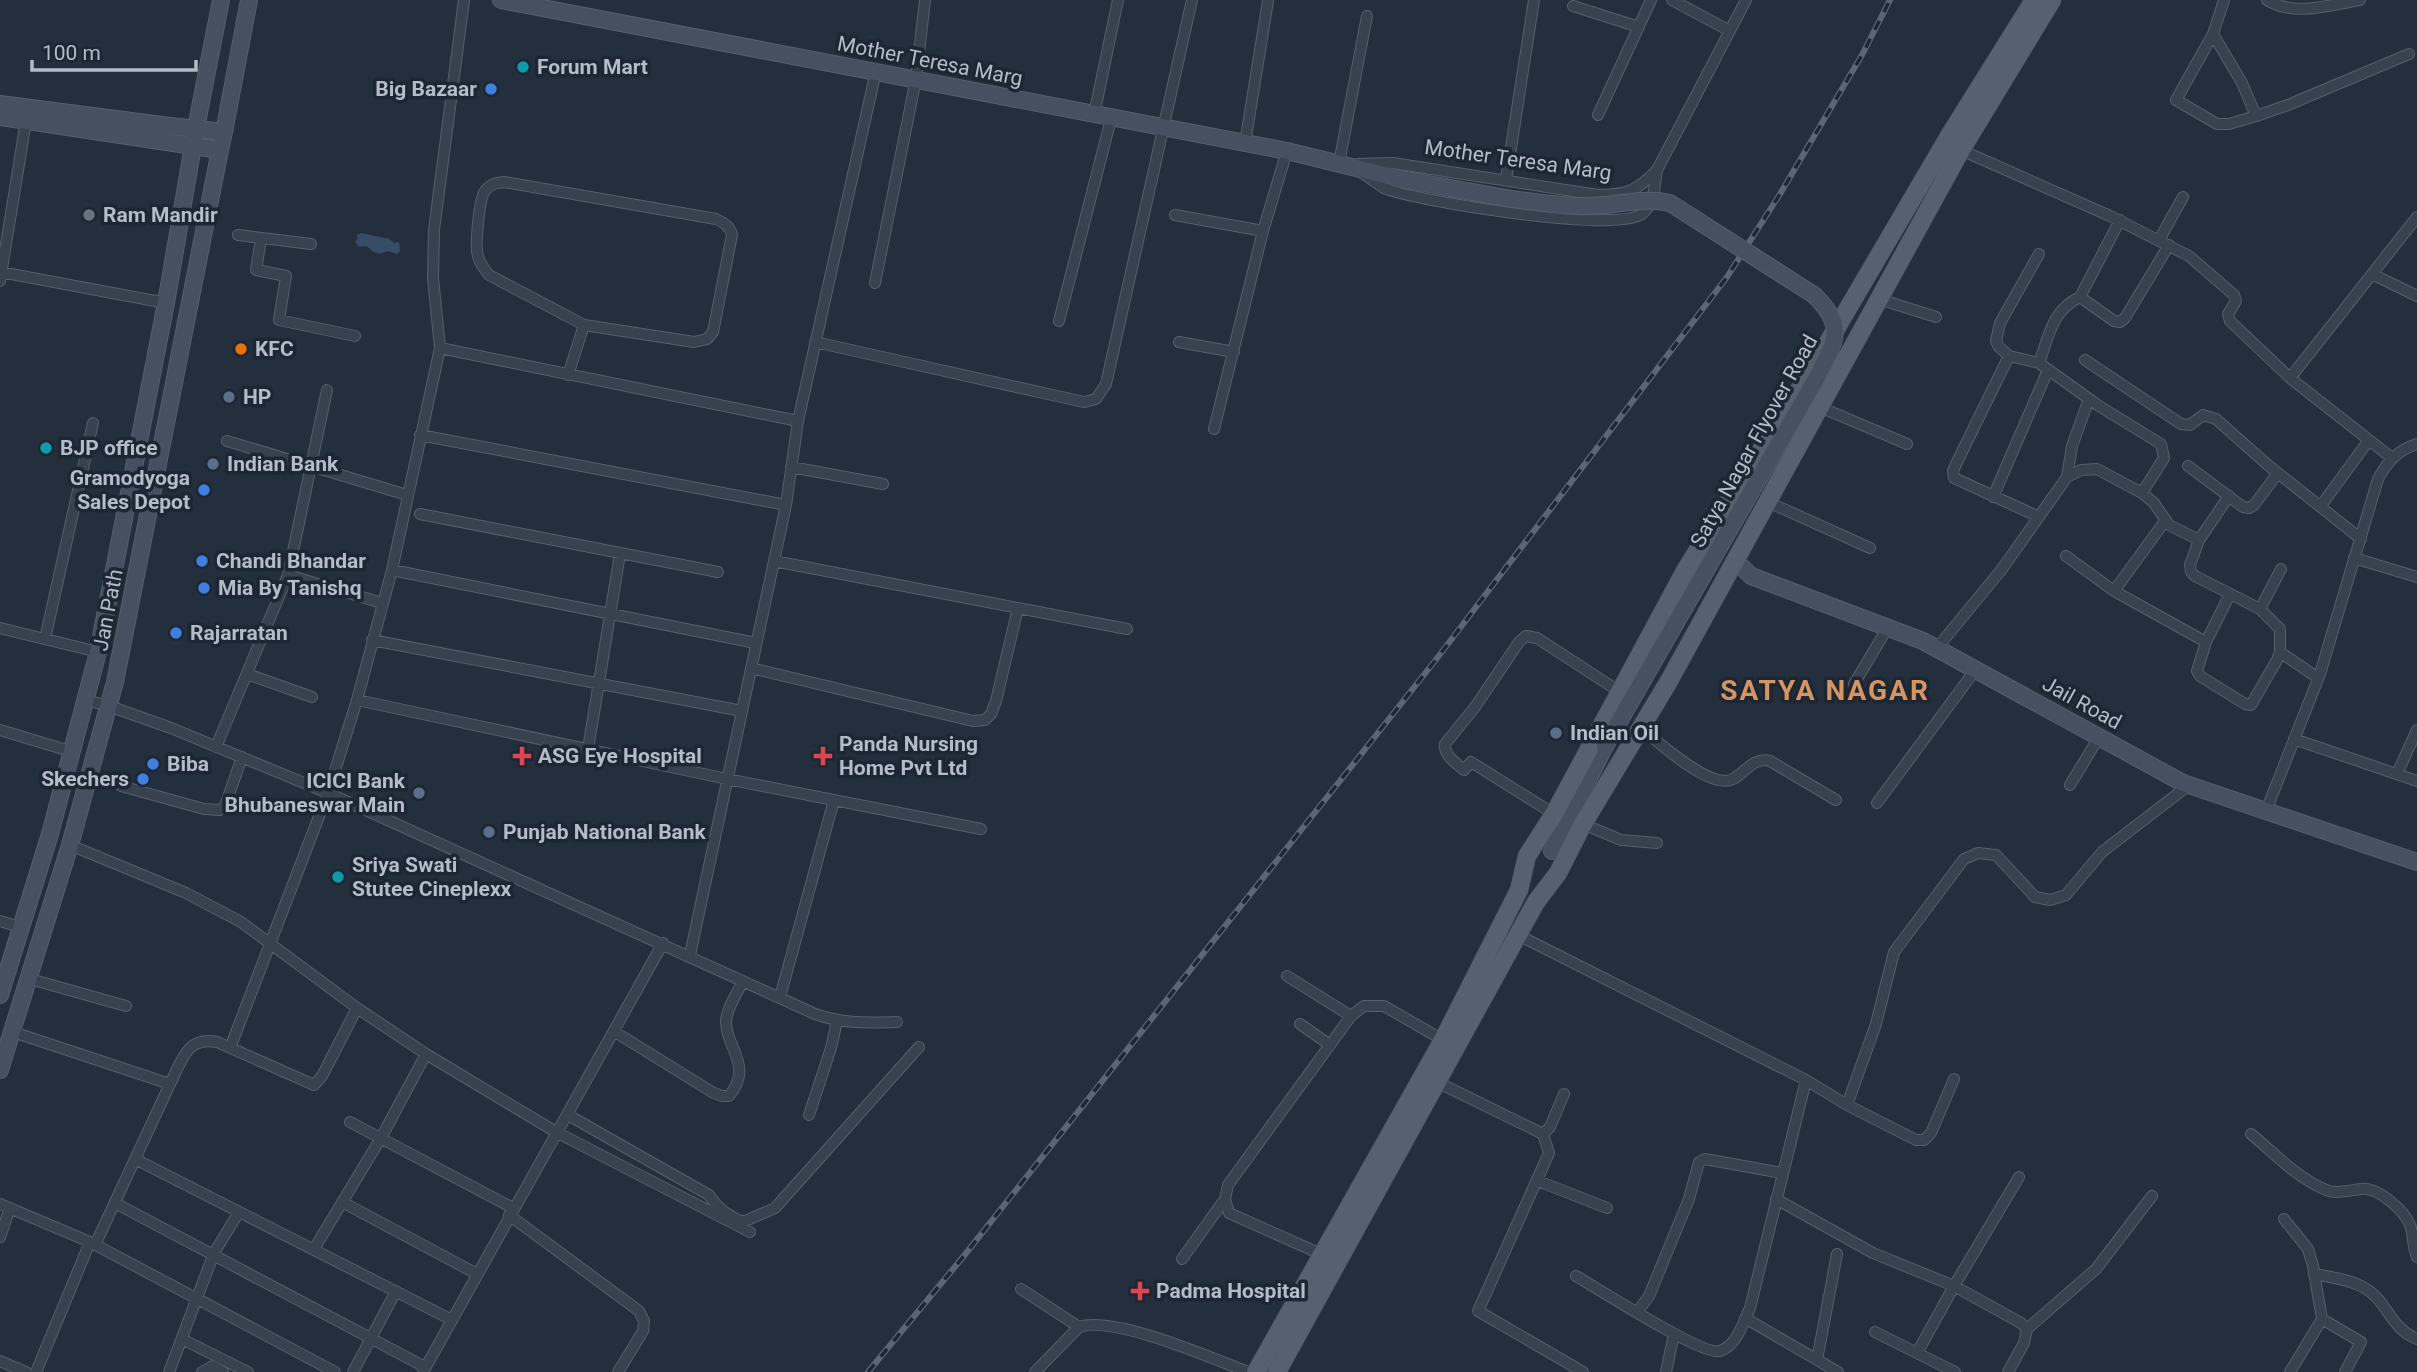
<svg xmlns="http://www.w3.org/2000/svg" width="2417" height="1372" viewBox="0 0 2417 1372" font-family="Roboto,sans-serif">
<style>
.water{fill:#394c67}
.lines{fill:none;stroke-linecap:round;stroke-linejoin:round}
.street-casing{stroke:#565f6c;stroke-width:12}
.secondary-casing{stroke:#565f6c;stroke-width:18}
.primary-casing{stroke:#414a57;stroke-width:19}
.street{stroke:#38414e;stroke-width:10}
.secondary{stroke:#465061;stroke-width:16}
.primary{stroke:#56606e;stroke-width:18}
.rail-casing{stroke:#5a6575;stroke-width:6}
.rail{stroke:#1d2633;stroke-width:3.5;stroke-dasharray:10;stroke-linecap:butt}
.secondary-bridge-casing{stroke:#565f6c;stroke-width:18;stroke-linecap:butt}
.secondary-bridge{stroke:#465061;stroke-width:16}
.culture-dot{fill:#0f9aa8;stroke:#1d2633;stroke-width:2.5}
.shop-dot{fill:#3f7fe0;stroke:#1d2633;stroke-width:2.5}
.worship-dot{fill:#6b7280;stroke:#1d2633;stroke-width:2.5}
.food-dot{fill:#e8710a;stroke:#1d2633;stroke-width:2.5}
.service-dot{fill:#5c6f8a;stroke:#1d2633;stroke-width:2.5}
.health-dot{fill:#e0444e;stroke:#1d2633;stroke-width:2.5}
.labels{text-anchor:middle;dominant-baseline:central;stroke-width:7;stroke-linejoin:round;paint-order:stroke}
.street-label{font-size:21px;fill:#b4bcc9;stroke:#1d2633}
.poi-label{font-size:21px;font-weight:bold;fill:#b4bcc9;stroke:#1d2633;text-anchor:start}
.district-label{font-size:28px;font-weight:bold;letter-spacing:2px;fill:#d59563;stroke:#1d2633}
</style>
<rect width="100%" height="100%" fill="#242f3e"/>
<path class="water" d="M361 233 389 239 394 243 399 242 400 251 397 254 387 251C378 256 374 253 367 246L359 247 355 242 358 238 356 236Z"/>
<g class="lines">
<defs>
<path id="street" d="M1672 0 1730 31
M2224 0 2213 34 2176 100 2217 124H2229L2256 116
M2267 0C2295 17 2329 5 2360 0
M1573 6 1639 27
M2213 34 2242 83 2256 116 2288 105 2409 54
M1094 115 1118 0
M1598 115 1651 0
M1245 143 1268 1
M1961 150 2110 216 2189 256 2234 295 2236 301 2228 314 2230 321 2290 378 2392 458
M1339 163 1367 16
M1358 164 1393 163 1598 195C1627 195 1637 191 1657 170L1746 0
M1362 173C1369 177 1377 184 1384 188 1418 202 1616 233 1642 214 1654 205 1655 184 1657 170
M1506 180 1534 0
M1175 215 1263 231
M238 235 311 244
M261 239 256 270 286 276 279 320 355 336
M2159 240 2183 197
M2039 254 2000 323 1996 341 1999 347 2009 356 2039 363 2099 406 2161 444 2164 458 2142 493
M0 272 166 303
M2372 274 2417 296
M0 281 26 121
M875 283 916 79 925 0
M2080 297 2114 321 2120 322 2125 318 2169 245
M1879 299 1936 317
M1059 321 1111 119
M815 342 1084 402 1096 399 1106 384 1192 0
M1179 342 1234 352
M440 348 798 421
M2009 356 1957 462 1953 471 1954 478 2039 517
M2085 360 2181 424 2190 425 2203 415 2216 419 2269 466 2361 539
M2039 363C2049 336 2052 310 2080 297L2120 220
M568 375 584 325 694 342 707 339 713 332 732 235C730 226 724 223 716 219L504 182C496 183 490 184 485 191 479 199 476 240 477 251 478 261 483 267 489 275L584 325
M2290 378 2417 217
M1820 407 1907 444
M1214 429 1263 231 1287 151
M420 435 786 505
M227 441 407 495
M2188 466 2243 507 2249 508 2254 505 2278 473
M791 467 883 484
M2067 477 2072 446 2089 399
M1993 497 2048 370
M1768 502 1870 548
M2320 507 2369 440
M420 514 718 572
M2165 521 2114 591 2206 642
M2199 540 2190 565 2191 572 2195 576 2260 609
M2066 556 2114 591
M2354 558 2417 577
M774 561 1127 629
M392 570 756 643
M288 575 382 603
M2230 594 2206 642 2197 671 2200 676 2245 704 2251 705 2277 660 2280 652V629L2260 609 2281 569
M0 628 98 652
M45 639 93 423
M372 640 742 711
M1937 648 2002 569 2067 477 2081 470 2097 469 2142 493 2154 503 2169 525 2199 540 2229 496
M2280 652 2318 678
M751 668 973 721 985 720 991 714 996 701 1018 608
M247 674 312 697
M1854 684 1888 627
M86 700 109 706 171 728 328 793 815 1014C843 1024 868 1023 897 1022
M357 700 727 779 981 829
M1640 727C1657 741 1711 791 1733 779 1746 772 1753 757 1770 761L1836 800
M0 730 73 752
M2294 739 2417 781
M216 747 288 575 327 390
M588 749 620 554
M2397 774 2417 730
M2070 785 2099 737
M121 786 204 809 220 810 225 806 242 757
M1877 803 1976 669
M2266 811 2320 674 2378 479C2387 462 2398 450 2417 444
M1554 814 1471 762 1464 770C1455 762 1444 756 1445 744L1475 707 1519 642 1526 636 1537 638 1620 692
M1583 824 1621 840 1657 843
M70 845 186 893 241 922 357 1008 426 1054 556 1132 750 1232
M0 921 20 927
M1518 935 1806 1080 1750 1308C1743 1323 1737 1345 1720 1351 1704 1357 1597 1288 1576 1276
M690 955 786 505 798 421 876 71
M1287 976 1351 1016
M30 979 126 1006
M780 997 834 800
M1300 1024 1330 1045
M13 1032 170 1084 95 1245
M615 1032 712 1092 722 1096H729C754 1066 726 1048 726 1022 726 1009 738 992 743 981
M230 1048 328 793 357 700 392 570 440 348 433 278 434 230 464 0
M1806 1080 1847 1105 1876 1024 1894 952 1964 859 1978 853 1996 855 2035 897 2050 900 2066 895 2102 852 2189 785
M1437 1082 1543 1134 1550 1127 1564 1094
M170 1084C182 1061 186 1036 217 1042L314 1085 322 1076 357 1008
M1847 1105 1916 1140H1924L1931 1133 1954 1079
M568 1115 709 1195C718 1209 729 1216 743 1222L775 1208 919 1047
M809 1115 831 1048 837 1021
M350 1122 513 1208
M1543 1134 1549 1153 1478 1311 1583 1372
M2251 1134C2273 1152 2297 1178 2324 1189 2335 1195 2349 1190 2361 1189 2378 1187 2404 1210 2410 1225 2414 1235 2412 1246 2417 1257
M135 1159 452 1320
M1538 1181 1607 1208
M1776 1199 1873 1253 1954 1286 2021 1323 2027 1329 2024 1343 2008 1372
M342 1202 477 1274
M115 1203 425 1367
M0 1204 90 1242 335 1372
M509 1215 639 1311 644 1321 643 1331 618 1372
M2284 1219 2308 1249 2313 1266 2322 1319
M0 1237 10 1208
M314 1249 381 1138 426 1054
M1323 1255 1229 1213 1225 1199 1228 1185 1351 1016 1364 1006H1384L1443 1040
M1182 1259 1225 1199
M2314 1274C2330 1277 2348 1279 2363 1287 2388 1300 2388 1327 2417 1339
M1021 1289 1079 1327
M1637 1312 1649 1296 1689 1199 1699 1162 1705 1159 1782 1173
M1745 1318 1838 1372
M2027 1329 2096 1269 2152 1196
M1875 1332 1955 1372
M182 1339 248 1372
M1917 1353 1954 1286 2019 1177
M1817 1360 1837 1254
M0 1361 26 1372
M36 1372 90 1242
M169 1372 214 1253 239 1212
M202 1372 213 1366 223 1372
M353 1372 396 1291
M423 1372 663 943
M1035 1372 1079 1327C1114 1315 1211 1358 1248 1372
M1666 1372 1674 1334
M2290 1372 2322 1319 2361 1342 2345 1372"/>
<path id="secondary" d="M501 0 1287 151 1401 179
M0 104 170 126 224 132 220 150 193 146 196 128 221 0
M0 117 193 146 166 303 98 652 50 834 0 995
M224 132 249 0
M1736 561 1751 576 1923 641 2183 783 2417 862
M1552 851 1605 746
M0 1070 70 845 115 682 220 150"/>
<path id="primary" d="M1256 1372 1443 1040 1519 890 1527 856 1554 814 1686 569 1816 363 1949 136 2034 0
M1277 1372 1536 902 1558 873 1583 824 1669 681 1961 150 2052 0"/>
</defs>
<use href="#street" class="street-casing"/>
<use href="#secondary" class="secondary-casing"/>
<use href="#primary" class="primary-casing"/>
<use href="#street" class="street"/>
<use href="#secondary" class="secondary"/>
<use href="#primary" class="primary"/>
<defs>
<path id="rail" d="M868 1372 963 1257 1438 657 1727 277 1780 194 1862 55 1890 0"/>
</defs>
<use href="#rail" class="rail-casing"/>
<use href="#rail" class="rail"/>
<defs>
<path id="secondary-bridge" d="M1401 179C1460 189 1518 203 1578 206 1609 208 1639 196 1670 203L1814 295C1848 328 1834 342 1816 379L1605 746"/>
</defs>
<use href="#secondary-bridge" class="secondary-bridge-casing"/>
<use href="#secondary-bridge" class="secondary-bridge"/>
</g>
<g class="culture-dot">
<circle cx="523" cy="67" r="7"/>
<circle cx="46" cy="448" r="7"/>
<circle cx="338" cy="877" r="7"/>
</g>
<g class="shop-dot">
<circle cx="491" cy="89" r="7"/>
<circle cx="204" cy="490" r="7"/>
<circle cx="202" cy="561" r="7"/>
<circle cx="204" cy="588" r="7"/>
<circle cx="176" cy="633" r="7"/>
<circle cx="153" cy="764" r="7"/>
<circle cx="143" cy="779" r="7"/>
</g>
<circle class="worship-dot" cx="89" cy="215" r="7"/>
<circle class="food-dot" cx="241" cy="349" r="7"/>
<g class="service-dot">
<circle cx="229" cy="397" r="7"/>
<circle cx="213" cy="464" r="7"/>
<circle cx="1556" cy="733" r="7"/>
<circle cx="419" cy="793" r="7"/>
<circle cx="489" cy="832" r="7"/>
</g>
<g class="health-dot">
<path d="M518.5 745.5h7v7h7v7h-7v7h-7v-7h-7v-7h7z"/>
<path d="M819.5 745.5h7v7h7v7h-7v7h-7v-7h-7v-7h7z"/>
<path d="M1136.5 1280.5h7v7h7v7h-7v7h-7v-7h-7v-7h7z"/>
</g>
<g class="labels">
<g class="street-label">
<text transform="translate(930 61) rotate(11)">Mother Teresa Marg</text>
<text transform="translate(1518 160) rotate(8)">Mother Teresa Marg</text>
<text transform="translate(1754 441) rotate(-61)">Satya Nagar Flyover Road</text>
<text transform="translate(108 610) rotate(-79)">Jan Path</text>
<text transform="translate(2082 703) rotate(29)">Jail Road</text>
</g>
<g class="poi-label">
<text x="537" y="67">Forum Mart</text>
<text x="477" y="89" text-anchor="end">Big Bazaar</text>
<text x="103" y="215">Ram Mandir</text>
<text x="255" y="349">KFC</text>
<text x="243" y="397">HP</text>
<text x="60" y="448">BJP office</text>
<text x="227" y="464">Indian Bank</text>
<text x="190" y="478" text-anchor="end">Gramodyoga<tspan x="190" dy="24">Sales Depot</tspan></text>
<text x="216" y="561">Chandi Bhandar</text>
<text x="218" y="588">Mia By Tanishq</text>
<text x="190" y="633">Rajarratan</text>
<text x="1570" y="733">Indian Oil</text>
<text x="839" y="744">Panda Nursing<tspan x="839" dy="24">Home Pvt Ltd</tspan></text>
<text x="538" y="756">ASG Eye Hospital</text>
<text x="167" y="764">Biba</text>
<text x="129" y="779" text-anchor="end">Skechers</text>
<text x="405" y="781" text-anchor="end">ICICI Bank<tspan x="405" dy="24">Bhubaneswar Main</tspan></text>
<text x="503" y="832">Punjab National Bank</text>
<text x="352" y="865">Sriya Swati<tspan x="352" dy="24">Stutee Cineplexx</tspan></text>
<text x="1156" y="1291">Padma Hospital</text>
</g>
<g class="district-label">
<text x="1825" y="690">SATYA NAGAR</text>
</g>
</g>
<path d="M32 60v10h164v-10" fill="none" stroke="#b4bcc9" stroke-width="3.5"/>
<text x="42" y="60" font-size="21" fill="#b4bcc9" stroke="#1d2633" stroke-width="5" paint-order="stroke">100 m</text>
</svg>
